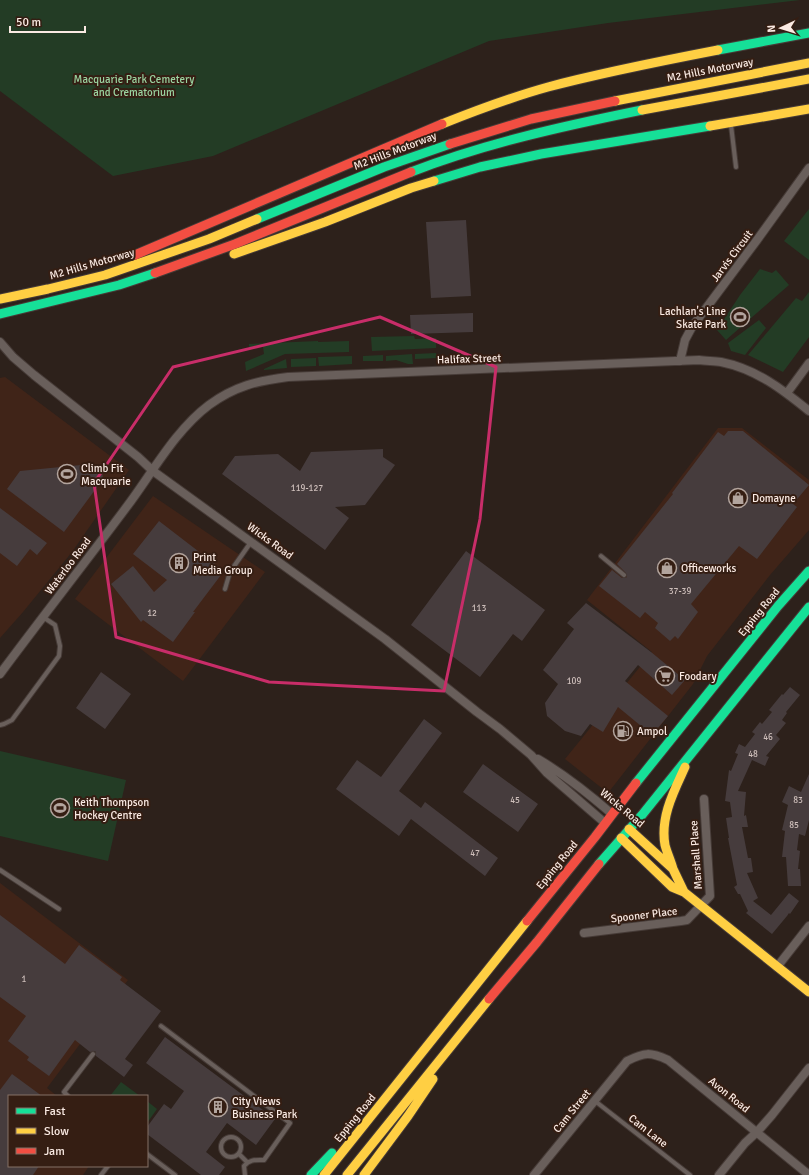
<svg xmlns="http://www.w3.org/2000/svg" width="809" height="1175" viewBox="0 0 809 1175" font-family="Signika,sans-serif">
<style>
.built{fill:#402418}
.green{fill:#233c25}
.building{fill:#463c3d}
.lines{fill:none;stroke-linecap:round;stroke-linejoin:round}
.lane-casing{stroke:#463b37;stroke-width:6}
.street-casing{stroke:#463b37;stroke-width:10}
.fast-casing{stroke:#463b37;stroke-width:11}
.slow-casing{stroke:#463b37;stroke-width:11}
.jam-casing{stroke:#463b37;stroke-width:11}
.lane{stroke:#695f5b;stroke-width:4}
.street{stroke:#695f5b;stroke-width:8}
.fast{stroke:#16e098;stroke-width:9}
.slow{stroke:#ffcf43;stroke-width:9}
.jam{stroke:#f24e42;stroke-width:9}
.marked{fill:none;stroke:#c82d69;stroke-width:3;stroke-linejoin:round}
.labels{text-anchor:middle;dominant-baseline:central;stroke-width:4;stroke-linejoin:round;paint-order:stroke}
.number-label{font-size:9px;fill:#cdbeba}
.street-label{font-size:11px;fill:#faeae3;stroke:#351e13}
.park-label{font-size:11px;fill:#9bd4a1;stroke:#351e13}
.poi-label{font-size:11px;fill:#faeae3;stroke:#351e13;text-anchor:start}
</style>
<rect width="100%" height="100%" fill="#2d211b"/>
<path class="built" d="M5 377 129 470 72 552 23 612 0 638V378Z
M718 428H742L809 480V530L770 575 707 656 693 684 608 793 565 759 652 652 587 600Z
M153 496 265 572 183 681 75 599Z
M0 883 128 980 47 1088 57 1096H9V1166H89L83 1175H0Z"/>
<path class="green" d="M0 0H800L608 23 489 41 213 156 113 176 0 91Z
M809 209V260L784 241Z
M760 269 772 273 776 270 789 285 726 340 717 330 740 295Z
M809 292V337L783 372 748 355 796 298 802 301Z
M759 320 766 328 745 355 731 351 728 343Z
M414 336 415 339 436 338V348L372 351 371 337Z
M318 341V342L349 341V352L285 354 246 371 245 362 264 354 263 347 249 348V344Z
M436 353 437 358 415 359V354Z
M412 354 413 364H408L396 360 386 361V356Z
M383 355V361H363V356Z
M352 356V364L319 366 318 357Z
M316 358V366L291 367V359Z
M286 359 287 368 264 370V369Z
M0 751 126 780 108 861 0 836Z
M121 1082 140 1096H110Z
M147 1101 157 1109 147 1123Z"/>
<path class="building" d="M466 220 471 296 431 298 426 222Z
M473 313V332L411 334 410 315Z
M728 431H743L809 485 793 504 797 507 757 559 739 546 691 604 698 612 678 639 675 636 670 641 655 628 658 623 645 612 640 618 599 586 612 570 622 578H625L627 577 626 573 617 564 673 494 672 493 718 432 724 436Z
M383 449V457L395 465 365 505 335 507 349 518 325 550 222 474 235 456 278 454 300 471 311 452Z
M81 465 83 466 96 465 102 470 103 479 64 532 7 489 20 471Z
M0 508 47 543 37 555 30 549 17 566 0 553Z
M159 521 224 571 193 612H195L173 642 143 620 141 622 111 584 133 566 154 592 167 580 133 554Z
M466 551 545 610 522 641 513 634 480 677 411 625Z
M586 603 651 652 685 680 672 695 638 665 625 681 668 716 652 735 618 707 603 732 590 724 581 736 565 731 547 716 545 703 558 684 543 670 574 629 567 623Z
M101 672 131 694 105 729 76 708Z
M790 687 800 695 786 712 787 713 782 720 786 723 776 735 780 739 766 756 769 757 765 766 752 760 738 791 746 792 744 816 746 815 748 827H742L748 858H751L753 872 747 873 758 898 753 901 771 915 789 893 799 901 790 914 789 913 787 916 772 934 746 913 748 911 740 894H738L734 887 737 885 728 838H729L726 818 732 817 730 802 725 801 729 770 731 771 738 754 735 753 739 744 745 747 755 734 752 732 760 722 762 724 772 712 769 710 782 694 783 695Z
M424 719 442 733 399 791 421 808 425 802 498 858 485 876 411 819 399 836 336 789 357 760 381 777Z
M483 764 538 804 518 832 463 792Z
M809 774V820L805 836 799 834 797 850 800 851 798 869H800L801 886H788L786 857H782L785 831 782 830 788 805 782 802 789 786 801 792Z
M0 915 65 964 79 945 122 977 120 980 161 1011 125 1059 133 1065 124 1077 96 1056V1053L95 1051 90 1052 75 1040 49 1076 27 1060 29 1057 8 1041 26 1016 0 997Z
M165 1037 275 1119 256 1145 227 1123 206 1152 225 1167 219 1175H201L147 1134V1127L164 1104 171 1109 184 1091 146 1063Z
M12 1074 42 1096H9V1166H39L33 1175H0V1090Z"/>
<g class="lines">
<defs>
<path id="lane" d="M731 125 736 167
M601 556 624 575
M225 589 230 572 251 542
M0 725 4 724 12 720 59 656 60 646 55 625 43 617
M0 870 59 909
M161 1026 290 1123 264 1160C256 1160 250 1159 244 1166L245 1175
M68 1096 64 1092 93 1054
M595 1101 690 1175
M221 1147a10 10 0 1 1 20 0a10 10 0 1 1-20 0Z
M147 1154 175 1175
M239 1154 247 1162
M101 1175 108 1166"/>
<path id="street" d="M0 342 13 357 34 375 138 457 153 471 385 639 477 712 500 729 531 755 547 773 605 823
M680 361 685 340 692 327 757 240 809 168
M787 393 809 363
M0 674C43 616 88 559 131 501 155 468 177 429 209 405 235 386 257 381 288 377L699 360C706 361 714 361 721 362 756 369 782 389 809 411
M538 759C565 775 589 794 612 814
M584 933 681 921 687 920 710 896 704 799
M777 967 809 926
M534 1175 627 1061C645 1052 650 1052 668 1060L809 1175
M719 1175 745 1143 757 1132 772 1115 809 1068"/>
<path id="fast" d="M718 50 809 33
M411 172C486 143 564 126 642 110
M434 181 480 167 541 154 710 126
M257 219 384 167 450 144
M0 314 119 285 155 273
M636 783 778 606 809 571
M599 864 642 815 809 607
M311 1175 332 1153"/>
<path id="slow" d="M615 101 809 63
M642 110 809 79
M442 124C477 110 512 97 548 87 604 72 661 61 718 50
M710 126 809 109
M234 254 325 222 411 188 434 181
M0 299 48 289 105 275 209 239 257 219
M629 829 673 869 684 892
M621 838 672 887 684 892 809 992
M673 869C671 861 667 853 665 845 660 817 674 791 685 767
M324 1175 527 921
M347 1175 489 999
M364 1175 408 1116 433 1079"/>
<path id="jam" d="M450 144 531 119 615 101
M135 255 442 124
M155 273 235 244 411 172
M527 921 595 837 636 783
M489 999 537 942 599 864"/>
</defs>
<use href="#lane" class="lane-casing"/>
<use href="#street" class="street-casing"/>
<use href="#fast" class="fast-casing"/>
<use href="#slow" class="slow-casing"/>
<use href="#jam" class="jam-casing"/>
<use href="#lane" class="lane"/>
<use href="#street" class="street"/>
<use href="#fast" class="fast"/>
<use href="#slow" class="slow"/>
<use href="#jam" class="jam"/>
</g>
<path class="marked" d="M380 317 496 367 480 519 444 691 269 682 116 637 94 483 173 367Z"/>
<defs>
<symbol id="stadium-ring" viewBox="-11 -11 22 22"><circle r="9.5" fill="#351e13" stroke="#b2a49d" stroke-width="1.5"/><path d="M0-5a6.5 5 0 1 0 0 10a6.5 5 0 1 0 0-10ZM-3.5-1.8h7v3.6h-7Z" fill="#b2a49d"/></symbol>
<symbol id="shop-ring" viewBox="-11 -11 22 22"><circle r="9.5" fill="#351e13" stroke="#b2a49d" stroke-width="1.5"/><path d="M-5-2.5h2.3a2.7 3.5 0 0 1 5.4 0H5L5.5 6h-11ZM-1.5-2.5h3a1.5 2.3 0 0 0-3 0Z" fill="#b2a49d"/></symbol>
<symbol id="building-ring" viewBox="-11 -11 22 22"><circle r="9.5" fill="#351e13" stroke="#b2a49d" stroke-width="1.5"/><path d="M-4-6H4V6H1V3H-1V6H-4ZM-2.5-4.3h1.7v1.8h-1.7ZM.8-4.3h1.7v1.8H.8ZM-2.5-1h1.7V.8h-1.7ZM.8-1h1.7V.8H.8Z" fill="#b2a49d"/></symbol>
<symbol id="supermarket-ring" viewBox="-11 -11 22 22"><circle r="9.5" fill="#351e13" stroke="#b2a49d" stroke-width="1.5"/><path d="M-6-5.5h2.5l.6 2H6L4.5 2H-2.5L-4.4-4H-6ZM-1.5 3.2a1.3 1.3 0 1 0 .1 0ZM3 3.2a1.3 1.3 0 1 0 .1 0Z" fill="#b2a49d"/></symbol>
<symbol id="fuel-ring" viewBox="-11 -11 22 22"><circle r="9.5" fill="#351e13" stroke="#b2a49d" stroke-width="1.5"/><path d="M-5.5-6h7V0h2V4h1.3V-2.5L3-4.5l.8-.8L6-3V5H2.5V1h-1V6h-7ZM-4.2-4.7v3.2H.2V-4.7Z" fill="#b2a49d"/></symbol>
</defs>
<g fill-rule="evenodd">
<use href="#stadium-ring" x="729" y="306" width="22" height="22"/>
<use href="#stadium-ring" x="56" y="463" width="22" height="22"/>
<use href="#shop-ring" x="727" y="487" width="22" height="22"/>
<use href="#building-ring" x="168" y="552" width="22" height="22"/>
<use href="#shop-ring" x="656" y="557" width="22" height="22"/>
<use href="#supermarket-ring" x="654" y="665" width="22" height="22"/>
<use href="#fuel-ring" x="612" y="720" width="22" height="22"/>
<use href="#stadium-ring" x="49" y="797" width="22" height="22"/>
<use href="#building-ring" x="207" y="1096" width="22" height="22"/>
</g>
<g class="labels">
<g class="number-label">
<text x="307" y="488">119-127</text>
<text x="680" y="591">37-39</text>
<text x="479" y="608">113</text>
<text x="152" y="613">12</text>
<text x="574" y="681">109</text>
<text x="768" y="737">46</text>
<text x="753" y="754">48</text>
<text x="515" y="800">45</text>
<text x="798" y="800">83</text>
<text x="794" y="825">85</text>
<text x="475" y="853">47</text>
<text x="24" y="979">1</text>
</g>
<g class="street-label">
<text transform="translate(710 70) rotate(-11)">M2 Hills Motorway</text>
<text transform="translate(395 151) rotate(-21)">M2 Hills Motorway</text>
<text transform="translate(732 256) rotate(-53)">Jarvis Circuit</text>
<text transform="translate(92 264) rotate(-16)">M2 Hills Motorway</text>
<text transform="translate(469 359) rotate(-2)">Halifax Street</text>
<text transform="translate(270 541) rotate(36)">Wicks Road</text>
<text transform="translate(68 566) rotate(-53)">Waterloo Road</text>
<text transform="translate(759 612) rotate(-51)">Epping Road</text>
<text transform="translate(622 808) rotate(40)">Wicks Road</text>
<text transform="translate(696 855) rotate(-94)">Marshall Place</text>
<text transform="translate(557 865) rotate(-51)">Epping Road</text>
<text transform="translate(644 915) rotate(-7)">Spooner Place</text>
<text transform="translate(729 1095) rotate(39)">Avon Road</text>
<text transform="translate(572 1111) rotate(-51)">Cam Street</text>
<text transform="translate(355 1118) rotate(-51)">Epping Road</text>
<text transform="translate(648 1131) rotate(38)">Cam Lane</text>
</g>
<g class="park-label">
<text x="134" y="79">Macquarie Park Cemetery<tspan x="134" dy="13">and Crematorium</tspan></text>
</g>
<g class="poi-label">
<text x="726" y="311" text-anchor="end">Lachlan's Line<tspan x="726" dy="13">Skate Park</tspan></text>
<text x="81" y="468">Climb Fit<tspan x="81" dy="13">Macquarie</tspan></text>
<text x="752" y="498">Domayne</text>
<text x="193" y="557">Print<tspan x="193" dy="13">Media Group</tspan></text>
<text x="681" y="568">Officeworks</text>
<text x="679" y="676">Foodary</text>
<text x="637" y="731">Ampol</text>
<text x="74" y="802">Keith Thompson<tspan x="74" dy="13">Hockey Centre</tspan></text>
<text x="232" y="1101">City Views<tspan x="232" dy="13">Business Park</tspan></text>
</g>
</g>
<rect x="8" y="1095" width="140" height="72" fill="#351e13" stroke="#847066"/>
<rect x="16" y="1108" width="20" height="6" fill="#16e098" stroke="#847066"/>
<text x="44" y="1115" font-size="12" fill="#faeae3">Fast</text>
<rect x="16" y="1128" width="20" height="6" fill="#ffcf43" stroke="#847066"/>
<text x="44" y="1135" font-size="12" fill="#faeae3">Slow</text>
<rect x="16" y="1148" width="20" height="6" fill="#f24e42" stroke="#847066"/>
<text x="44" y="1155" font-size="12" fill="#faeae3">Jam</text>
<g transform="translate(781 28) rotate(266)" stroke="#351e13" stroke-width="3" paint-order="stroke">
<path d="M0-3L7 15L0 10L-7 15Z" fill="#faeae3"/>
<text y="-6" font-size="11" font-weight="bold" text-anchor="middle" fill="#faeae3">N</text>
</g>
<path d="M10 26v6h75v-6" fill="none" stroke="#faeae3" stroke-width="2"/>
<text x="16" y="26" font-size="12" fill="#faeae3" stroke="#351e13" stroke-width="3" paint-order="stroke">50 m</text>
</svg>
